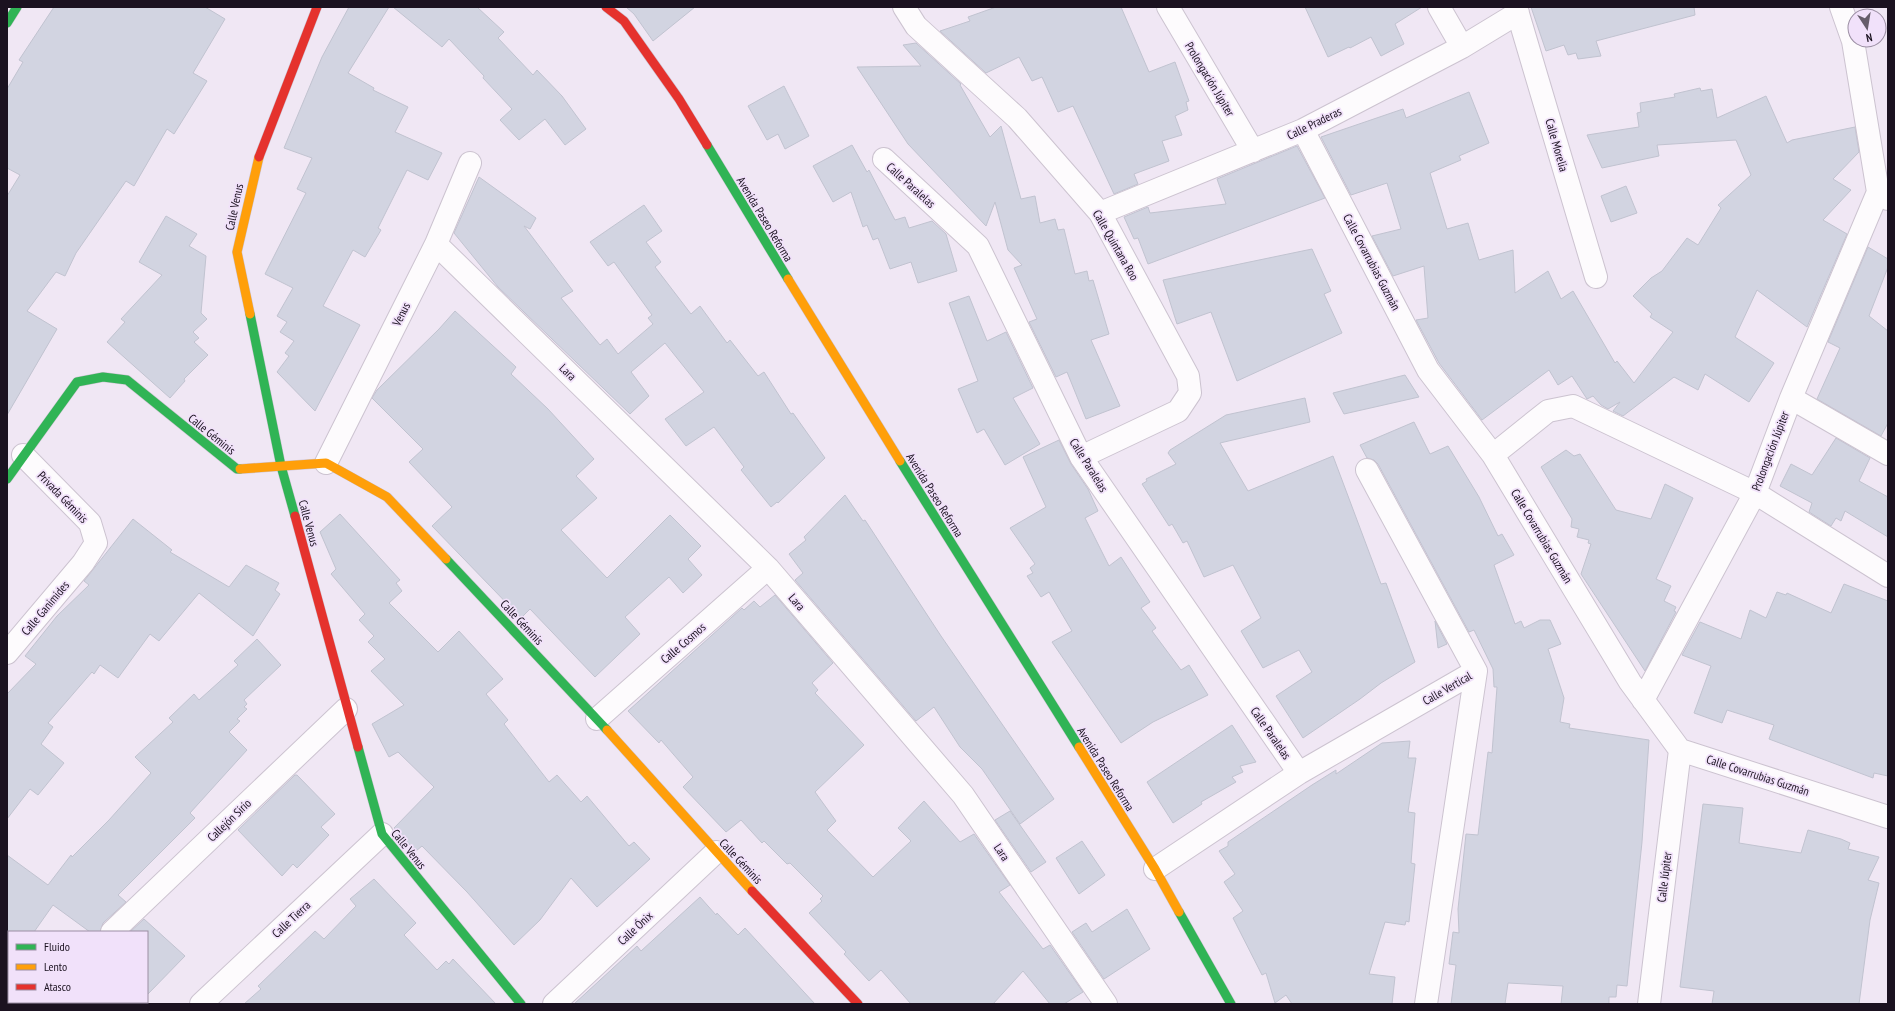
<svg xmlns="http://www.w3.org/2000/svg" width="1895" height="1011" viewBox="0 0 1895 1011" font-family="'PT Sans Narrow',sans-serif">
<style>
.building{fill:#d2d4e1;stroke:#c1c3d0}
.lines{fill:none;stroke-linecap:round;stroke-linejoin:round}
.street-casing{stroke:#ccc3d0;stroke-width:24}
.fast-casing{stroke:#ccc3d0;stroke-width:10}
.slow-casing{stroke:#ccc3d0;stroke-width:10}
.jam-casing{stroke:#ccc3d0;stroke-width:10}
.street{stroke:#fdfbfd;stroke-width:22}
.fast{stroke:#30b455;stroke-width:9}
.slow{stroke:#ff9f0a;stroke-width:9}
.jam{stroke:#e5322d;stroke-width:9}
.labels{text-anchor:middle;dominant-baseline:central;stroke-width:3.5;stroke-linejoin:round;paint-order:stroke}
.street-label{font-size:12px;fill:#1b1220;stroke:#f1e1fa}
</style>
<rect width="100%" height="100%" fill="#f0e7f4"/>
<path class="building" d="M54 7H205L225 19 193 73 207 81 174 134 167 129 134 186 126 181 76 253 65 276 56 272 27 311 57 329 7 415V196L20 175 7 168V89L23 62 19 60Z
M349 7H389L348 73 374 88 373 90 408 107 395 132 442 153 428 180 407 170 378 228 381 230 365 257 353 250 323 306 360 325 315 411 277 372 289 356 285 353 294 341 280 332 287 322 277 316 293 288 265 274 306 193 297 189 312 158 284 148 322 57Z
M393 7H477L504 32 498 38 533 75 537 70 562 96 586 129 565 145 545 119 519 140 500 120 512 109 483 78 484 76 449 39 442 47Z
M626 7H695L653 41 634 14Z
M996 7H1121L1149 72 1175 62 1189 101 1186 102 1188 110 1175 116 1182 135 1162 141 1169 161 1134 174 1138 184 1114 194 1073 106 1058 112 1042 77 1032 81 1019 57 986 73 940 31 970 21 968 17Z
M1305 7H1422L1395 24 1404 44 1381 56 1371 37 1350 48 1349 47 1328 57Z
M1531 7H1694L1695 15 1596 41 1601 56 1578 59 1576 53 1568 55 1564 45 1546 51Z
M916 43 961 84 960 85 990 137 1001 126 1021 199 1035 196 1040 223 1055 219 1058 230 1064 229 1075 274 1087 271 1089 281 1093 280 1109 334 1091 340 1120 406 1086 419 1067 372 1056 377 1029 322 1037 319 1014 268 1022 265 1008 250 995 202 986 226 908 144 857 67 921 66 903 45Z
M784 86 809 136 785 149 778 134 767 140 748 106Z
M1700 88 1701 91 1712 89 1717 118 1766 96 1787 143 1792 140 1855 127 1859 152 1833 179 1851 190 1823 220 1847 234 1807 327 1757 290 1735 337 1774 363 1749 402 1705 374 1698 390 1674 377 1623 416 1613 411 1620 402 1608 409 1601 405 1593 396 1587 399 1572 376 1558 385 1549 370 1482 420 1439 363 1416 320 1428 318 1424 266 1393 276 1372 236 1401 229 1387 183 1351 195 1321 137 1403 109 1406 118 1469 92 1489 143 1459 156 1461 160 1430 173 1447 229 1468 223 1479 260 1513 250 1515 293 1548 271 1561 299 1573 291 1615 363 1617 361 1634 383 1673 332 1650 317 1652 314 1633 296 1651 278 1662 271 1687 238 1698 245 1721 208 1718 205 1751 175 1736 140 1657 145 1659 156 1602 168 1587 135 1639 127 1637 113 1641 112 1640 103 1675 97 1674 94Z
M852 145 867 172 869 170 895 220 905 217 909 228 932 221 946 234 957 271 918 283 911 262 890 269 878 238 873 240 867 225 863 227 851 192 833 202 813 166Z
M1297 146 1325 198 1148 264 1138 238 1134 239 1124 217 1148 207 1150 213 1226 204 1217 179Z
M479 177 536 218 530 229 524 226 573 291 561 298 600 345 607 339 618 354 653 324 648 318 652 315 614 262 608 266 590 242 644 205 662 231 646 242 661 262 655 267 691 314 700 306 727 343 730 340 758 376 764 372 791 414 793 413 825 458 778 503 777 502 771 507 741 470 744 467 714 427 686 446 665 419 704 392 665 343 631 372 649 396 630 414 498 287 454 233Z
M1626 186 1637 213 1611 222 1601 196Z
M166 216 197 234 189 246 206 256 201 313 207 319 193 332 199 338 194 342 208 355 184 379 185 381 170 398 107 342 125 322 121 319 162 275 139 262Z
M1868 247 1888 259V267L1869 316 1888 331V423L1881 436 1817 399 1840 348 1828 342Z
M1312 249 1331 291 1324 294 1342 333 1237 381 1211 312 1177 324 1163 280Z
M969 296 987 341 1006 332 1033 388 1013 398 1040 444 1005 465 984 429 977 433 958 389 978 381 949 303Z
M455 311 516 367 511 374 548 409 594 459 576 476 597 498 561 530 607 578 670 515 701 546 688 559 702 575 683 593 669 577 625 617 640 634 595 677 530 609 521 618 432 526 452 507 409 462 423 449 372 398 377 390 439 329Z
M1405 375 1419 397 1344 414 1333 393Z
M1305 398 1310 422 1220 443 1248 491 1333 456 1381 584 1386 583 1415 662 1381 683 1360 699 1303 738 1276 696 1312 672 1299 650 1263 668 1241 631 1261 618 1233 565 1204 577 1187 541 1183 543 1172 524 1169 526 1142 484 1147 481 1146 479 1176 464 1168 453 1170 450 1226 415Z
M1414 422 1430 454 1448 446 1479 497 1498 536 1502 534 1514 555 1494 565 1515 624 1521 621 1524 628 1540 620H1550L1561 644 1548 649 1564 698 1560 722 1570 724 1569 728 1649 740 1642 842 1627 986 1617 985 1616 997H1609V1004H1561L1563 986 1508 983 1505 1004H1451L1456 965 1449 964 1453 932 1459 933 1458 909 1466 834 1478 835 1488 752 1492 753 1497 687H1494L1493 669 1474 630 1469 632 1378 464 1374 460 1367 458 1360 445Z
M1836 438 1870 458 1859 481 1888 497V537L1845 511 1841 521 1836 518 1831 526 1809 512 1812 503 1780 486 1791 464 1812 475Z
M1059 440 1071 464 1088 489 1098 511 1085 518 1109 566 1121 557 1150 602 1141 608 1156 628 1152 631 1181 670 1189 665 1208 695 1153 722 1121 743 1052 642 1072 631 1049 592 1041 597 1027 576 1033 573 1030 568 1035 564 1010 528 1046 507 1023 457Z
M1566 450 1574 456 1580 454 1616 510 1651 519 1665 484 1693 498 1656 579 1671 586 1664 601 1676 607 1674 611 1676 612 1645 671 1581 574 1591 544 1588 543 1589 540 1577 537 1579 529 1571 527 1572 519 1541 467Z
M845 495 863 521 865 520 941 636 1054 799 1020 824 982 769 960 747 934 707 916 721 795 580 803 573 789 554 806 540 804 537Z
M340 514 400 580 396 583 402 591 389 603 438 652 459 631 503 679 486 694 508 720 504 724 549 782 557 775 581 802 587 796 629 846 634 842 650 859 597 907 571 878 540 920 514 945 467 892 422 846 416 851 394 828 434 787 398 752 389 757 372 724 404 705 371 671 385 659 368 642 374 636 359 620 365 614 331 574 336 569 320 532Z
M133 519 172 550 170 552 229 587 246 565 279 583 275 590 280 594 253 636 199 593 159 641 150 634 118 678 100 665 94 674 92 672 48 723 53 727 41 744 64 763 38 795 30 789 7 819V694L36 664 25 656 57 616 89 585 84 581Z
M1844 584 1888 601V776L1874 773 1873 778 1769 739 1774 725 1727 710 1722 723 1694 713 1711 666 1682 655 1700 622 1741 639 1750 610 1766 618 1777 592 1786 595 1787 593 1831 613Z
M775 595 833 663 812 683 818 690 815 693 864 745 815 792 836 821 827 830 873 877 911 841 898 828 924 801 960 842 974 834 1010 885 999 892 1043 949 1050 945 1083 992 1064 1004H1050L1023 971 993 1004H911L881 970 869 981 844 954 846 952 809 913 822 901 820 899 823 896 790 863 787 864 764 841 762 843 741 820 726 832 683 787 693 777 661 740 659 743 628 711 742 608 744 610 754 601 760 607Z
M1435 621 1447 644 1438 648Z
M257 639 281 665 244 700 247 704 244 707 247 709 237 719 240 721 229 732 247 750 190 813 195 818 118 895 126 902 103 923 100 932H90L53 905 34 932H7V855L48 885 71 855 72 857 109 820 151 773 135 757 173 722 169 718 194 694 199 700 238 665 234 661Z
M1232 725 1256 762 1240 766 1243 772 1232 777 1236 782 1201 802 1202 804 1173 823 1147 782Z
M1410 741 1408 758H1416L1408 812 1415 813 1411 863 1415 864 1409 922 1406 921 1405 925 1385 922 1369 974 1395 977 1392 1004H1292L1286 995 1275 1003 1266 973 1262 975 1233 918 1243 911 1224 882 1235 874 1219 851 1228 846V842L1312 785 1336 770V774L1382 743Z
M295 775H297L335 814 321 827 329 835 297 868 293 864 282 876 238 830Z
M1703 804 1743 808 1739 843 1801 853 1808 830 1841 839 1850 843 1848 849 1879 857 1868 880 1879 883 1870 920 1859 1004H1712L1714 991 1680 987Z
M1010 811 1046 862 1031 872 995 820Z
M1082 841 1105 875 1079 894 1056 858Z
M374 879 416 923 404 935 437 970 446 961 449 964 453 959 496 1004H244L261 989 258 986 315 931 324 939 356 906 350 899Z
M700 897 716 915 717 913 738 935 745 928 815 1004H574L637 946 641 951Z
M1127 909 1150 949 1104 979 1072 932 1086 923 1092 932Z
M144 919 185 956 147 995V932H130Z"/>
<g class="lines">
<defs>
<path id="street" d="M904 7 916 26 1017 118 1100 213 1188 376 1190 393 1178 411 1081 457
M1168 7 1253 151
M1439 7 1462 47
M1516 7 1596 277
M1841 7 1853 41 1878 192 1888 199
M1303 130 1428 370 1493 455 1630 682 1680 750 1888 817
M884 159 978 246 1081 457 1299 773
M1100 213 1303 130 1462 47 1518 13
M436 244 768 568 963 795 1106 1004
M1791 398 1888 454
M1493 455 1548 411 1573 406 1755 493 1888 576
M326 463 436 244 470 163
M1367 470 1476 671
M7 653 83 563 96 543 90 523 23 455
M1643 700 1755 493 1791 398 1878 192
M597 719 768 568
M1155 869 1299 773 1476 671
M112 932 346 709
M36 1004 38 1002
M201 1004 382 834
M554 1004 716 852
M1426 1004 1476 671
M1649 1004 1680 750"/>
<path id="fast" d="M7 23 17 7
M707 145 788 279
M250 314 281 466 295 516
M900 461 1079 747
M7 479 77 382 103 377 127 380 237 469H240
M446 559 607 730
M358 747 382 834 521 1004
M1179 912 1231 1004"/>
<path id="slow" d="M788 279 900 461
M250 314 237 252 259 157
M240 469 326 463 387 497 446 559
M607 730 752 891
M1079 747 1155 869 1179 912"/>
<path id="jam" d="M606 7 624 21 679 99 707 145
M259 157 317 7
M295 516 358 747
M752 891 858 1004"/>
</defs>
<use href="#street" class="street-casing"/>
<use href="#fast" class="fast-casing"/>
<use href="#slow" class="slow-casing"/>
<use href="#jam" class="jam-casing"/>
<use href="#street" class="street"/>
<use href="#fast" class="fast"/>
<use href="#slow" class="slow"/>
<use href="#jam" class="jam"/>
</g>
<g class="labels">
<g class="street-label">
<text transform="translate(1210 79) rotate(59)">Prolongación Júpiter</text>
<text transform="translate(1314 123) rotate(-26)">Calle Praderas</text>
<text transform="translate(1557 145) rotate(74)">Calle Morelia</text>
<text transform="translate(911 185) rotate(42)">Calle Paralelas</text>
<text transform="translate(234 207) rotate(-78)">Calle Venus</text>
<text transform="translate(765 219) rotate(59)">Avenida Paseo Reforma</text>
<text transform="translate(1116 245) rotate(60)">Calle Quintana Roo</text>
<text transform="translate(1372 262) rotate(62)">Calle Covarrubias Guzmán</text>
<text transform="translate(401 314) rotate(-63)">Venus</text>
<text transform="translate(568 372) rotate(44)">Lara</text>
<text transform="translate(212 434) rotate(39)">Calle Géminis</text>
<text transform="translate(1770 451) rotate(-69)">Prolongación Júpiter</text>
<text transform="translate(1089 465) rotate(58)">Calle Paralelas</text>
<text transform="translate(935 495) rotate(58)">Avenida Paseo Reforma</text>
<text transform="translate(63 497) rotate(46)">Privada Géminis</text>
<text transform="translate(309 523) rotate(75)">Calle Venus</text>
<text transform="translate(1542 536) rotate(59)">Calle Covarrubias Guzmán</text>
<text transform="translate(797 602) rotate(49)">Lara</text>
<text transform="translate(45 608) rotate(-50)">Calle Ganimides</text>
<text transform="translate(522 622) rotate(47)">Calle Géminis</text>
<text transform="translate(683 643) rotate(-41)">Calle Cosmos</text>
<text transform="translate(1447 688) rotate(-30)">Calle Vertical</text>
<text transform="translate(1271 733) rotate(55)">Calle Paralelas</text>
<text transform="translate(1106 769) rotate(58)">Avenida Paseo Reforma</text>
<text transform="translate(1758 775) rotate(18)">Calle Covarrubias Guzmán</text>
<text transform="translate(229 820) rotate(-44)">Callejón Sirio</text>
<text transform="translate(409 849) rotate(51)">Calle Venus</text>
<text transform="translate(1002 852) rotate(56)">Lara</text>
<text transform="translate(741 861) rotate(47)">Calle Géminis</text>
<text transform="translate(1664 877) rotate(-83)">Calle Júpiter</text>
<text transform="translate(291 919) rotate(-43)">Calle Tierra</text>
<text transform="translate(635 928) rotate(-43)">Calle Ónix</text>
</g>
</g>
<rect width="1895" height="1011" fill="none" stroke="#1b1220" stroke-width="16"/>
<rect x="8" y="931" width="140" height="72" fill="#f1e1fa" stroke="#9b8ea3"/>
<rect x="16" y="944" width="20" height="6" fill="#30b455" stroke="#9b8ea3"/>
<text x="44" y="951" font-size="12" fill="#1b1220">Fluido</text>
<rect x="16" y="964" width="20" height="6" fill="#ff9f0a" stroke="#9b8ea3"/>
<text x="44" y="971" font-size="12" fill="#1b1220">Lento</text>
<rect x="16" y="984" width="20" height="6" fill="#e5322d" stroke="#9b8ea3"/>
<text x="44" y="991" font-size="12" fill="#1b1220">Atasco</text>
<g transform="translate(1867 28) rotate(168)"><circle r="19" fill="#f1e1fa" stroke="#9b8ea3"/>
<path d="M0-3L7 15L0 10L-7 15Z" fill="#665d6a"/>
<text y="-6" font-size="11" font-weight="bold" text-anchor="middle" fill="#1b1220">N</text>
</g>
</svg>
